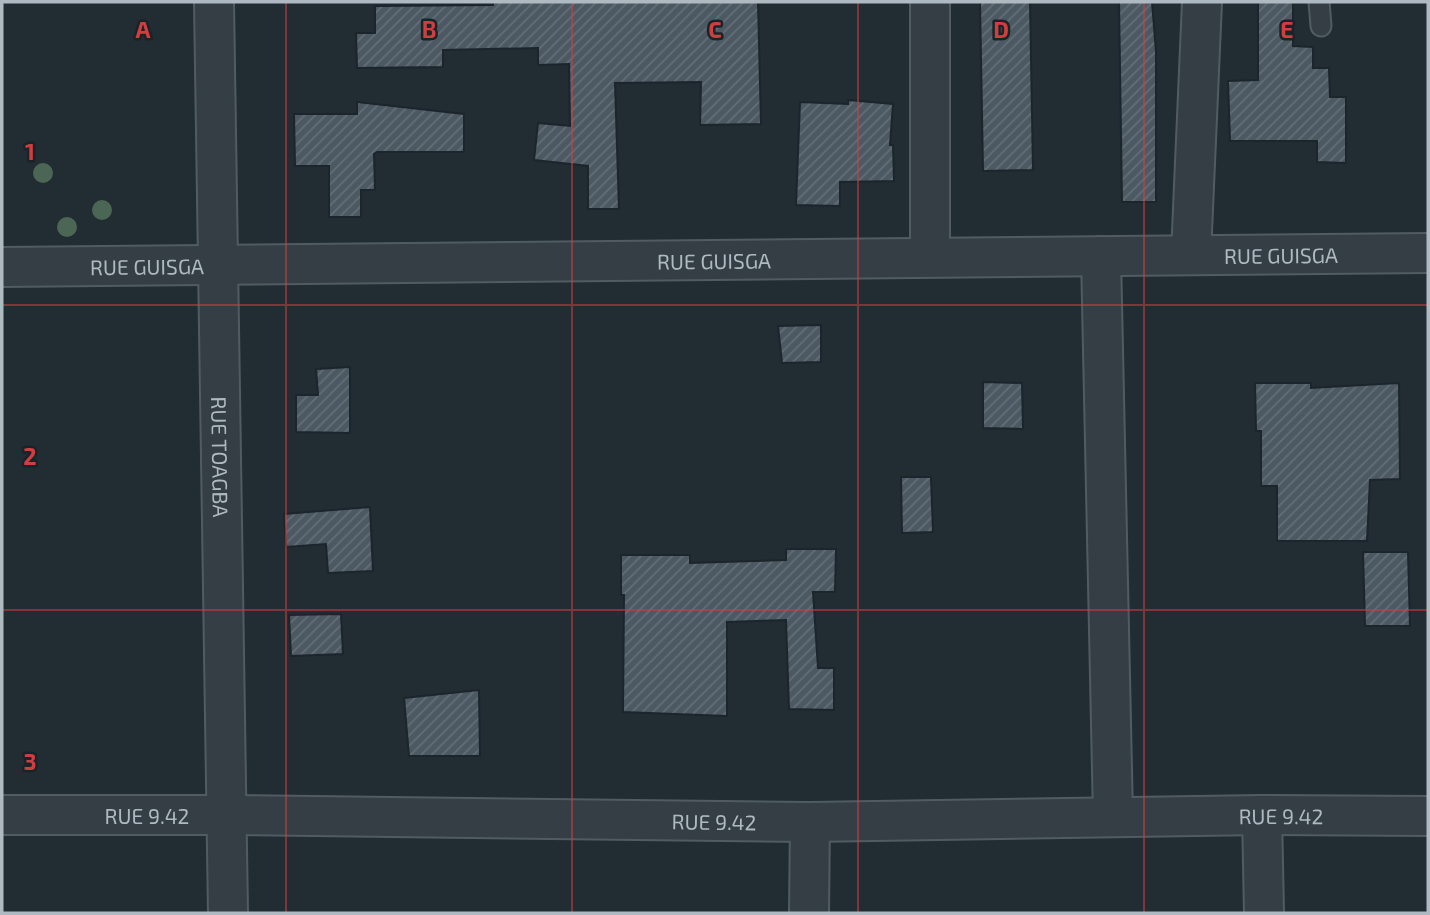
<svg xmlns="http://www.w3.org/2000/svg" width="1430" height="915" viewBox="0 0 1430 915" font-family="'Exo 2',sans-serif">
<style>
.building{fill:url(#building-hatch);stroke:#1c252b;stroke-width:2}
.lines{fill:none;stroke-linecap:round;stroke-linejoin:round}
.lane-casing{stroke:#515c62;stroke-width:23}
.street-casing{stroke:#515c62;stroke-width:42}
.lane{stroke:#343e44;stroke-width:19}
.street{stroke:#343e44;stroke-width:38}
.tree{fill:#4c6655}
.grid{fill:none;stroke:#d03e3f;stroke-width:2;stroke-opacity:0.55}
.labels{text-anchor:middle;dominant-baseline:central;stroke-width:5;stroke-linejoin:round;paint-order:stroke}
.street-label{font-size:21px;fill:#aeb9c1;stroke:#1a2328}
.grid-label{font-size:23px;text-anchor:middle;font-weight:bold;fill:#d03e3f;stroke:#1a2328;stroke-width:5;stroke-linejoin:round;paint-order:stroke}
</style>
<defs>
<pattern id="building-hatch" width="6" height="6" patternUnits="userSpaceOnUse" patternTransform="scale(1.75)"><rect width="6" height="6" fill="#4c5962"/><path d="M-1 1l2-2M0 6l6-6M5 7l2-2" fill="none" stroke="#636f77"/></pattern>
</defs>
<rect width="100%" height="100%" fill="#212c33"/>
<path class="building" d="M493 2H758L761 124 700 125 701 82 615 83 619 209H588V166L534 160 538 123 570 126 569 64 538 65V48L443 50V67L357 68 356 33H375V6L493 5Z
M980 2H1030L1033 170 983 171Z
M1119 2H1152L1156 52V202H1122Z
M1258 2H1293V46L1313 47V68H1329L1330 97H1346V163L1317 162V141H1230L1228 81 1258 80Z
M848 100 893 104 890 145H893L894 181 840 182V206L796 205 800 102 848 104Z
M357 102 464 114V152H377L374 154 375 190H361V217H329V166H295L294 114H357Z
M821 325V362L782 363 778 326Z
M350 367V433L296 432V395H318L316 369Z
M983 382 1022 383 1023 429 983 428Z
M1255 383H1311V388L1399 383 1400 479 1370 480 1367 541H1277V486H1261V431H1256Z
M901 477H931L933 532 902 533Z
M370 507 373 571 328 573 326 544 286 547 284 514Z
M786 549H836L835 592H813L818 668H834V710L789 709 786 620 727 622V716L623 712 624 595H621V555H690V563L786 560Z
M1363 552H1408L1410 626H1365Z
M341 614 343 654 291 656 289 615Z
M479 690 480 756H409L404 698Z"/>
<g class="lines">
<defs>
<path id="lane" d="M1319 2 1321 26"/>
<g id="street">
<path id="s1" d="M214 2 228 913"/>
<path d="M930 2V257"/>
<path d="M1191 255 1202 2"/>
<path d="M1101 256 1113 817"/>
<path id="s2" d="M2 267 1428 253"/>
<path id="s3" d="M2 815H226L810 822 1262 815 1428 816"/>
<path d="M1262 815 1264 913"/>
<path d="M809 913 810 822"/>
</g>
</defs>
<use href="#lane" class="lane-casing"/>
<use href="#street" class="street-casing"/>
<use href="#lane" class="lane"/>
<use href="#street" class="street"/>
</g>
<g class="tree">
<circle cx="43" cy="173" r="10"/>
<circle cx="102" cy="210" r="10"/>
<circle cx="67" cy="227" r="10"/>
</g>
<path class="grid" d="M286 2V913M572 2V913M858 2V913M1144 2V913M2 305H1428M2 610H1428"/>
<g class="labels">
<g class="street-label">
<text stroke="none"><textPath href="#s2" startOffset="1279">RUE GUISGA</textPath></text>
<text stroke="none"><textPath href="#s2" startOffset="712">RUE GUISGA</textPath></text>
<text stroke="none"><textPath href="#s2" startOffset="145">RUE GUISGA</textPath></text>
<text stroke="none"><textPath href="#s1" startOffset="455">RUE TOAGBA</textPath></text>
<text stroke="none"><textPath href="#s3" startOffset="145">RUE 9.42</textPath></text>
<text stroke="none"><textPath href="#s3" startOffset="1279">RUE 9.42</textPath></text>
<text stroke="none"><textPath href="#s3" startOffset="712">RUE 9.42</textPath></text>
</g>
</g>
<g class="grid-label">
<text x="143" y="38">A</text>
<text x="429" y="38">B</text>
<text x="715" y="38">C</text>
<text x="1001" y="38">D</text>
<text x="1287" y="38">E</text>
<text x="30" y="160">1</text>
<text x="30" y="465">2</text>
<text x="30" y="770">3</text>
</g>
<rect width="1430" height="915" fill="none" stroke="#aeb9c1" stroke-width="7"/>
</svg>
